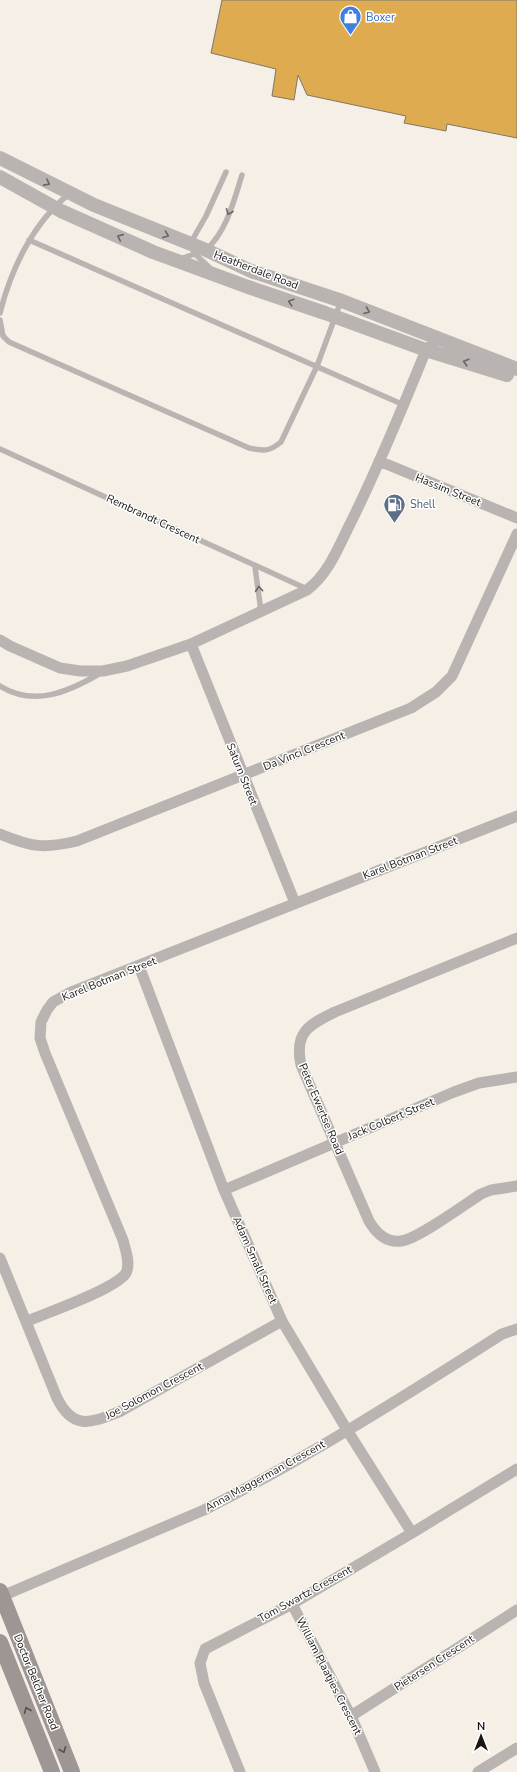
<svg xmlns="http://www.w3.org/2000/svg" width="517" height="1772" viewBox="0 0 517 1772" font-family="'Nunito Sans',sans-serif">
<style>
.building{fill:#deab50;stroke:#7d776e}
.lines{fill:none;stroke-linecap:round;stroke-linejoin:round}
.service{stroke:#b9b3b2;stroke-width:5.5}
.minor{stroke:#b9b3b2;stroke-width:11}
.tertiary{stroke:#b9b3b2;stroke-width:14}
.secondary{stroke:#9e9595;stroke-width:16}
.oneway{stroke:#696563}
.oneway2{stroke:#55504e}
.labels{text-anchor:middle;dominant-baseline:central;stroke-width:3;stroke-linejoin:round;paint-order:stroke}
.shop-label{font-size:11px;fill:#366cbe;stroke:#fff;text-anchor:start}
.street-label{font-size:11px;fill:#191714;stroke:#fff}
.service-label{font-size:11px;fill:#4e5e75;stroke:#fff;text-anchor:start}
</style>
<rect width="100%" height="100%" fill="#f5efe5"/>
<path class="building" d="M222 0H517V138L447 124 446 131 404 123 406 116 307 95 298 75 294 100 272 96 276 69 211 53Z"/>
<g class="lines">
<path class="service" d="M29 240 404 405
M206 250C227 231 234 200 242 175
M180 259 198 253
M210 268 195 254 190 244 206 216 226 172
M0 313C11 269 33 223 69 194
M0 320 3 336 9 342 249 448C264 451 269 452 281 442L317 366 341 301
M0 449 307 589
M255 567 261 611
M0 686C34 707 68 692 99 674"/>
<path class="minor" d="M379 461 517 518
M0 640 10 646 60 668 80 671H103L127 666 191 644 307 590C330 573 340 543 353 518 380 463 403 407 426 350L439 339
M191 644 295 903
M0 834C31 847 44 849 77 841L411 708 436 692 452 676 517 534
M517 938 335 1012C308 1025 294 1033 301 1065L369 1221C376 1233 386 1243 401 1241 418 1239 465 1204 481 1194L491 1190 517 1186
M139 966 224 1190 282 1321 347 1430 412 1533
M224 1190 454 1092 479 1083 517 1077
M0 1258 57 1398C74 1432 92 1422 121 1411L282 1321
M27 1321C47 1313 116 1289 126 1273 131 1263 125 1249 123 1240L45 1053 40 1038 41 1022 47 1010 53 1002 71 992 517 816
M0 1597 204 1510C307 1458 405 1396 502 1334L517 1329
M292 1604 351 1716 375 1772
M351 1716 517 1610
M240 1772 204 1683 200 1663 205 1649 292 1604 412 1533 517 1469
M478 1772 517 1748"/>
<path class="tertiary" d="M0 158 94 205 206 250 251 271 342 301 517 369
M0 177 61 211 153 252 248 287 325 313 426 350 507 375"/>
<path class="secondary" d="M0 1591 72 1772
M0 1642 52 1772"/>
</g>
<defs><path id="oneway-chevron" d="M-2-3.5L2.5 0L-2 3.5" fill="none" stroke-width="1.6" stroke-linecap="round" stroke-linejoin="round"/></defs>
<g class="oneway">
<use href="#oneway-chevron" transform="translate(47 183) rotate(28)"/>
<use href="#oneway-chevron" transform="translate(229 212) rotate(112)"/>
<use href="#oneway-chevron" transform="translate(166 235) rotate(21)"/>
<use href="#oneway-chevron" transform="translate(120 237) rotate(-156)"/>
<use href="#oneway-chevron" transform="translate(291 302) rotate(-162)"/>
<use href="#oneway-chevron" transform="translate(367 311) rotate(21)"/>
<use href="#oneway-chevron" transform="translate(466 362) rotate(-163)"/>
<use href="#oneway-chevron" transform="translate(259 589) rotate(-95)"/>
</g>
<g class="oneway2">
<use href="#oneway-chevron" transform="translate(27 1710) rotate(-112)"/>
<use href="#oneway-chevron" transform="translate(63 1750) rotate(68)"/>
</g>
<defs>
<symbol id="shop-pin" viewBox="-11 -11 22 30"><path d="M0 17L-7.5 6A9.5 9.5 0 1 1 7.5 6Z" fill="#3f7fe0" stroke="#fff"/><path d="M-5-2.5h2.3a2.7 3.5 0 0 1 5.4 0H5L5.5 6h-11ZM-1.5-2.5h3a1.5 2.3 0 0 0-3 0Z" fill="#fff"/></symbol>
<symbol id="fuel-pin" viewBox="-11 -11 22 30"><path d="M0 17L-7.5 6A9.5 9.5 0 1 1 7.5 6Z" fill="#5c6f8a" stroke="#fff"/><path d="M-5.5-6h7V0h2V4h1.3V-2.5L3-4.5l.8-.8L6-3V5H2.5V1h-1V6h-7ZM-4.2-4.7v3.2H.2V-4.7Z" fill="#fff"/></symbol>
</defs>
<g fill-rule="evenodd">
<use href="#shop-pin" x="338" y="4" width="25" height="34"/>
<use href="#fuel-pin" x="382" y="492" width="25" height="34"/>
</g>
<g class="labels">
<g class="shop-label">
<text x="366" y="17">Boxer</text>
</g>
<g class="street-label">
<text transform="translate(256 270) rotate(21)">Heatherdale Road</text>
<text transform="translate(448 490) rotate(22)">Hassim Street</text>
<text transform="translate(153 519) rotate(25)">Rembrandt Crescent</text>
<text transform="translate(304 751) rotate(-22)">Da Vinci Crescent</text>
<text transform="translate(242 774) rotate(68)">Saturn Street</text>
<text transform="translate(410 858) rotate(-21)">Karel Botman Street</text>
<text transform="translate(109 979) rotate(-22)">Karel Botman Street</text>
<text transform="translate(321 1109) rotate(67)">Peter Ewertse Road</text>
<text transform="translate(391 1119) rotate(-23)">Jack Colbert Street</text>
<text transform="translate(255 1260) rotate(66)">Adam Small Street</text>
<text transform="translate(154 1391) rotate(-28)">Joe Solomon Crescent</text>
<text transform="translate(265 1476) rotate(-29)">Anna Maggerman Crescent</text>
<text transform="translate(305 1594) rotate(-29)">Tom Swartz Crescent</text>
<text transform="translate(434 1663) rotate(-33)">Pietersen Crescent</text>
<text transform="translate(329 1676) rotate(63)">William Plaatjies Crescent</text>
<text transform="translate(36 1682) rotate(68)">Doctor Belcher Road</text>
</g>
<g class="service-label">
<text x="410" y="504">Shell</text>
</g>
</g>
<g transform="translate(481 1736)" stroke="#ffffff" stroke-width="3" paint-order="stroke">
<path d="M0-3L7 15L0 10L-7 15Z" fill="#191714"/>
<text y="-6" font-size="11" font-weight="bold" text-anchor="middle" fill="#191714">N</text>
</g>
</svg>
